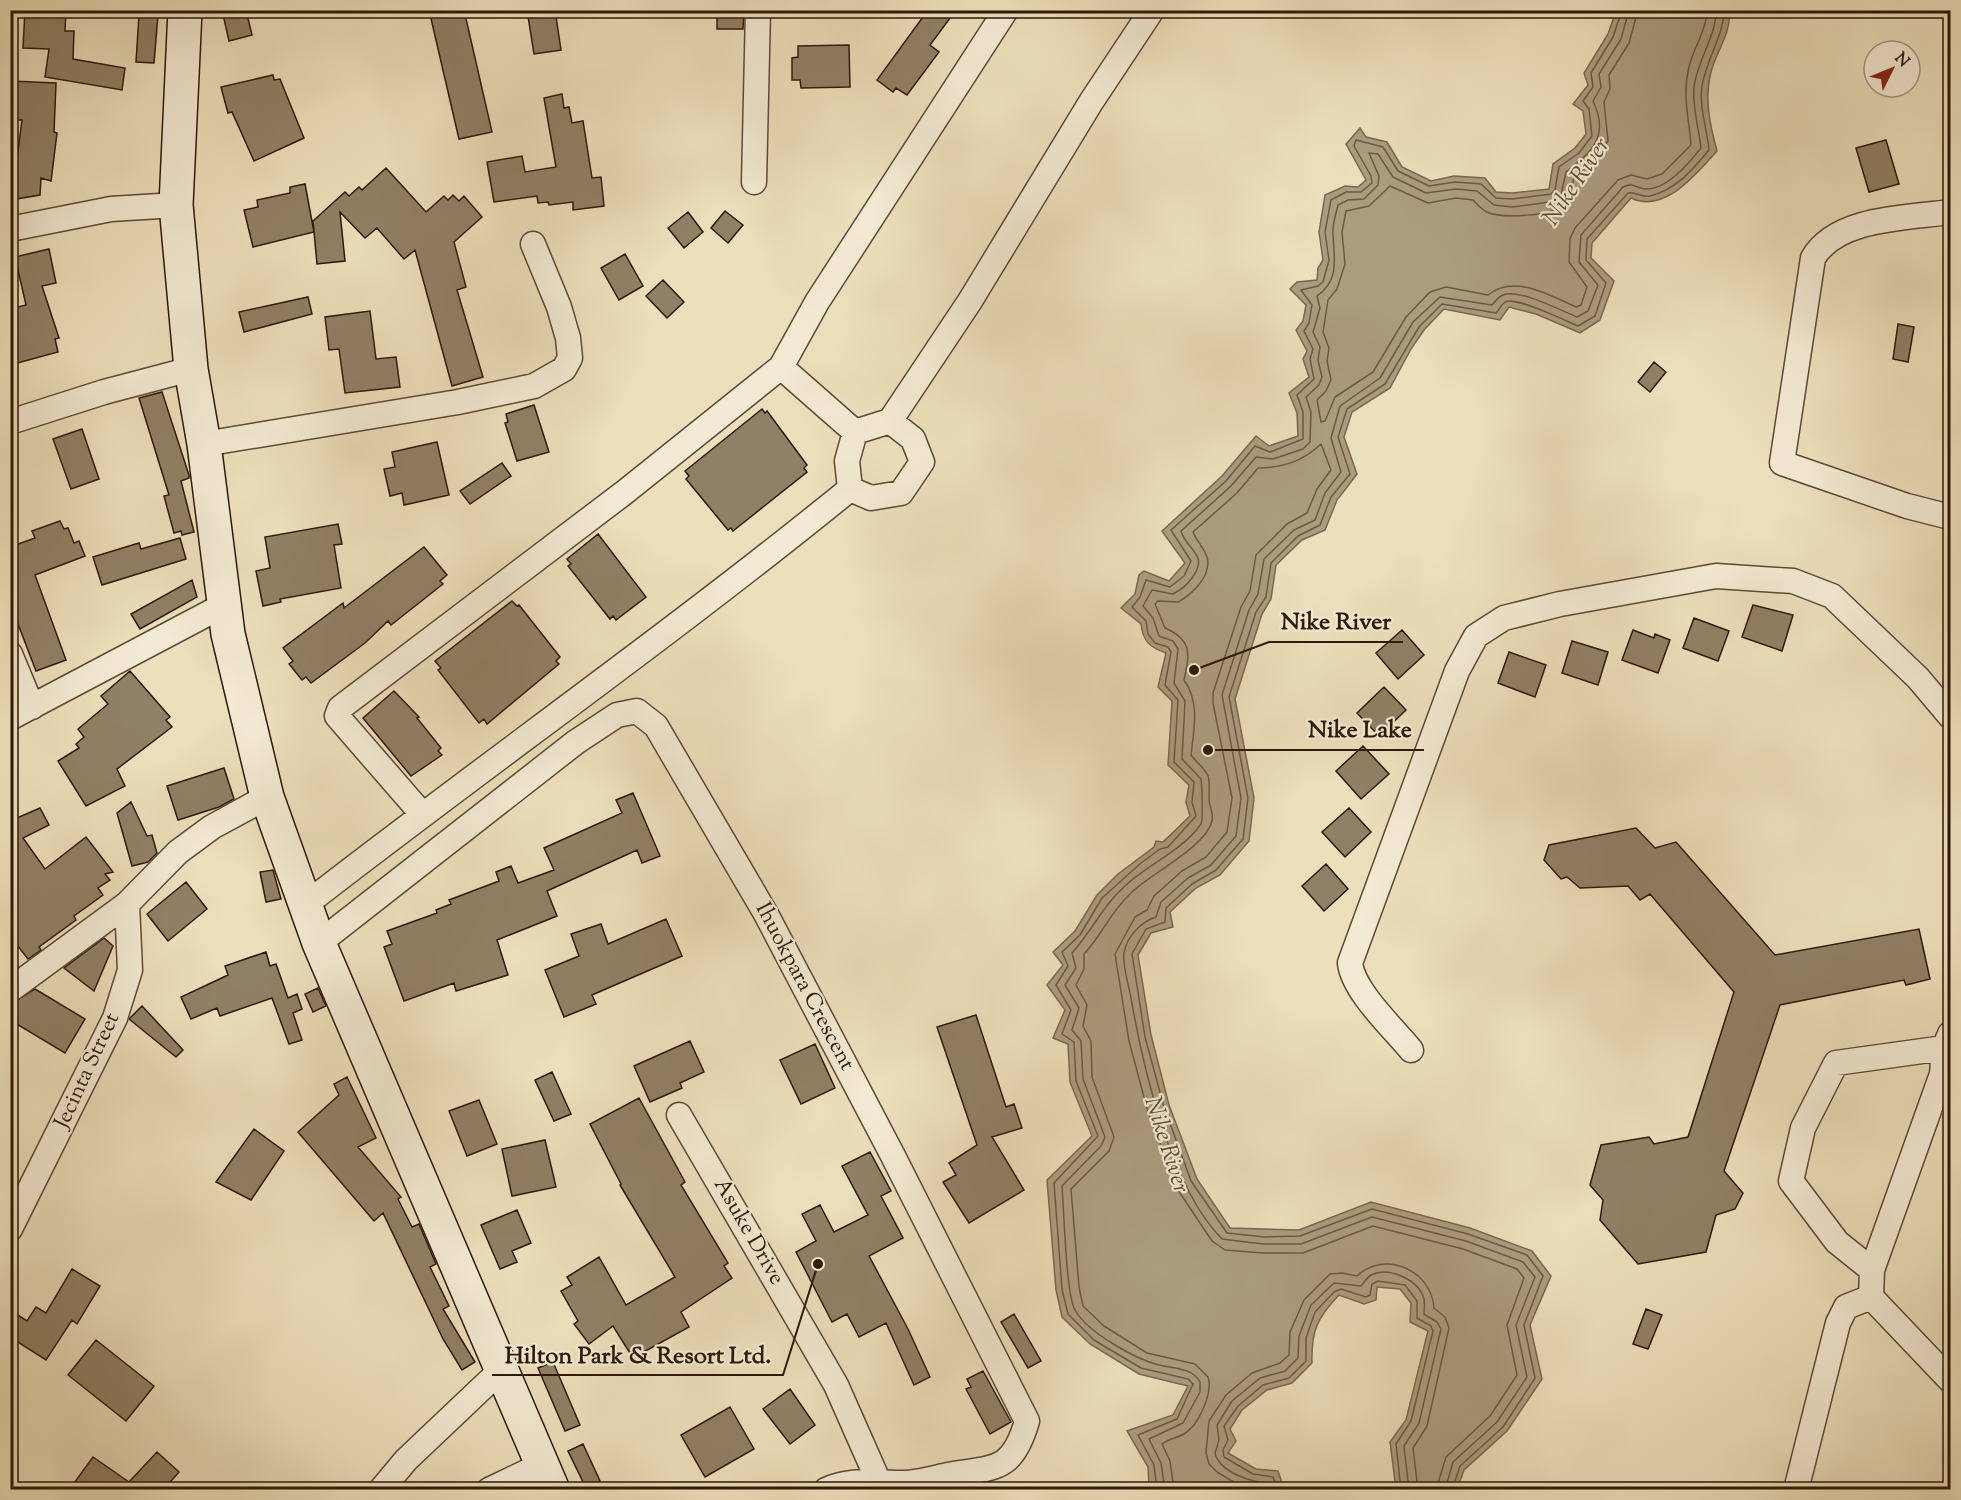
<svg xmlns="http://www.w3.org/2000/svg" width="1961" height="1500" viewBox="0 0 1961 1500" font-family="'Sorts Mill Goudy',serif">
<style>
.water{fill:#ab9c7e;stroke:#79684e;stroke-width:1.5}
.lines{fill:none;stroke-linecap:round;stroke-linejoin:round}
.shore{stroke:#6c5a42;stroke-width:1.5}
.building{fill:#908065;stroke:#2d1907;stroke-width:1.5}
.street-casing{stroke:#5d4a34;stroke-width:27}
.secondary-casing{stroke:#2d1907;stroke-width:36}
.street{stroke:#f3ead3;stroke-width:24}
.secondary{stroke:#f3ead3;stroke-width:33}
.labels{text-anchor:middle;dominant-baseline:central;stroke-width:4.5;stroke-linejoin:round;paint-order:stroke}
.street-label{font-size:22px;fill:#2d1907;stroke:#f3ead3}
.water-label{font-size:24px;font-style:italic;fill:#5f4d37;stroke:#f3ead3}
.leader{fill:none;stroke:#2d1907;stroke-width:2}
.callout-dot{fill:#2d1907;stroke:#f3ead3;stroke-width:2}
.callout-label{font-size:24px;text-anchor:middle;font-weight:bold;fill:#2d1907;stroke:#f3ead3;stroke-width:4.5;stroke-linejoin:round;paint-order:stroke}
</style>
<rect width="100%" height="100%" fill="#ecdfbb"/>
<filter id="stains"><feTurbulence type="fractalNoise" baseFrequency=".00333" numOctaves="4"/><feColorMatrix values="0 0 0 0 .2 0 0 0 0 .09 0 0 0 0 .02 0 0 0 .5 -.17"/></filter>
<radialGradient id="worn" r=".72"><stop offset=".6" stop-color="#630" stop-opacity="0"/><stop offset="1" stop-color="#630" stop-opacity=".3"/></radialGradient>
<path class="water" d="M1616 11H1729C1732 32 1716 52 1711 72 1704 99 1710 125 1717 151 1696 174 1665 214 1631 198L1592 243 1591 258 1614 281 1600 320 1580 333 1536 314 1509 307 1500 320 1444 309 1424 330 1411 349 1390 388 1352 412 1344 437 1357 474 1337 500 1325 530 1302 540 1276 565 1271 599 1262 614 1235 699 1254 798 1249 841 1220 875 1196 888 1170 912 1173 927 1151 933 1138 955 1151 1035 1169 1105 1197 1179 1230 1228 1299 1230 1371 1202 1470 1228 1532 1251 1551 1276 1530 1325 1542 1379 1507 1431 1464 1470 1457 1489H1396L1390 1442 1406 1420 1428 1331 1410 1322 1411 1303 1400 1289 1377 1287 1376 1300 1364 1304 1339 1295C1317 1318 1311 1331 1312 1363L1292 1383 1267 1390 1242 1410 1230 1429 1236 1441 1228 1453 1256 1469 1278 1471 1284 1489H1157L1149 1486 1148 1467 1127 1431 1173 1415 1188 1386 1139 1374 1090 1344 1062 1317 1056 1290 1047 1180 1092 1136 1070 1082 1068 1044 1053 1038 1065 1010 1047 985 1063 965 1053 952 1075 931 1097 895 1118 874 1154 847 1156 841 1163 842 1190 816 1186 802 1189 785 1168 765 1172 701 1158 687 1166 653C1149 647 1143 641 1141 624L1121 608 1135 594 1139 575 1144 571 1169 581 1185 563 1162 531 1222 476 1256 436 1269 446 1298 436 1297 413 1289 393 1309 377 1303 359 1307 351 1296 330 1303 321 1306 305 1290 289 1297 282 1317 280 1318 268 1323 260 1319 232 1325 195 1345 186 1358 187 1366 180 1346 144 1360 128 1366 137 1387 142 1402 167 1431 181 1454 176 1485 178 1496 192 1512 193 1549 189 1553 164 1575 148 1586 134 1583 111 1573 104 1588 85 1584 73 1608 34Z"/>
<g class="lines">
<path class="shore" d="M1638 10 1629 43 1609 75 1610 89 1604 102 1608 141 1592 163 1574 177C1572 186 1572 196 1565 204 1554 216 1502 219 1487 212 1481 209 1477 204 1473 200L1456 198 1428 203 1390 186 1369 206 1346 211 1342 232 1345 264 1337 289 1328 300 1323 332 1329 348 1327 361 1331 380 1326 391 1317 400 1321 422 1325 421 1335 397 1373 372 1406 317 1430 292 1446 287 1488 295C1514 274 1549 295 1576 307L1581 305 1587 287 1569 262 1570 239 1575 228 1618 180 1631 175 1647 179 1662 174 1691 145C1689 118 1682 95 1689 67 1693 49 1707 29 1707 10
M1157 1490 1154 1465 1138 1435 1177 1419 1193 1384 1188 1379 1141 1368 1094 1340 1068 1314 1062 1289 1054 1183 1098 1136 1076 1081 1074 1042 1062 1034 1071 1010 1056 985 1068 966 1062 952 1080 935 1102 898 1141 863 1160 849 1168 847 1196 816 1192 802 1194 782 1174 762 1178 700 1165 685 1171 652 1168 647 1155 643 1148 634 1146 621 1132 607 1140 597 1146 580 1170 587 1184 576 1191 561 1171 530 1226 481 1255 446 1270 452 1303 439V412L1297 395 1314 379 1310 359 1313 349 1304 331 1309 323 1312 305 1301 290 1318 286 1323 282 1329 260 1325 232 1331 200 1346 192H1361L1372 183 1371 176 1354 146 1356 140 1383 147 1398 171 1429 186 1455 182 1481 184 1496 198 1512 199 1551 194 1555 190 1559 167 1579 153 1592 136 1589 109 1583 101 1593 87 1591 73 1613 37 1622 10
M1165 1490 1161 1463 1149 1439 1183 1423 1200 1392V1382C1193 1368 1172 1368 1159 1365 1135 1359 1087 1332 1075 1310 1066 1295 1064 1210 1062 1186L1101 1146 1105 1137 1083 1079 1081 1041 1072 1030 1079 1008 1065 985 1076 968 1072 953C1092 931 1104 904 1126 885 1150 863 1182 851 1201 824 1203 821 1202 784 1201 779L1182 759 1185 701 1174 683 1178 649 1173 641 1159 636 1153 618 1143 606 1152 590 1173 594C1181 590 1187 585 1192 578 1210 554 1186 550 1181 531L1231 486 1256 457 1273 459 1303 449 1310 442 1311 412 1306 397 1319 385 1322 377 1318 360 1320 347 1313 332 1320 308 1317 296C1340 280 1334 259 1333 234 1332 225 1336 214 1338 205L1348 200 1364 199 1378 185 1379 176 1369 153 1378 154 1393 177 1426 193 1456 189 1477 191 1494 205 1512 207 1550 202 1561 195 1566 172C1592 152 1610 136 1593 101L1601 87 1599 74 1621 39 1629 10
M1174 1490 1170 1461 1162 1444C1168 1439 1177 1438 1184 1434 1199 1425 1213 1393 1208 1377L1195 1364 1147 1353 1104 1326 1083 1306 1079 1287 1071 1189 1109 1151 1114 1137 1092 1077 1091 1041 1083 1026 1087 1005 1076 985 1084 969V954C1102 935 1111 911 1131 893 1150 874 1206 847 1212 821 1214 813 1209 806 1209 799 1210 769 1209 777 1191 755 1194 729 1200 702 1184 680 1190 653 1192 640 1165 628L1155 604 1158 601 1178 602C1193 594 1212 575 1207 557 1204 548 1196 540 1193 532L1237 493 1258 468C1284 467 1302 462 1321 444L1331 470 1317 489 1307 513 1287 524 1256 555 1250 591 1241 607 1213 693V703L1232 798 1227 832 1206 857 1182 871 1154 896 1147 910 1135 917 1115 954 1129 1041 1148 1112 1178 1190 1212 1241 1225 1250 1263 1253H1303L1373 1226 1463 1249 1517 1269 1524 1278 1507 1325 1517 1375 1490 1416 1446 1457 1436 1490
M1247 1490 1217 1472 1209 1464 1206 1453 1209 1421 1226 1395 1252 1373 1280 1363 1289 1355 1290 1332 1304 1300 1330 1274 1342 1273 1357 1276C1385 1249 1432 1271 1434 1308L1445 1317 1449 1328 1427 1426 1413 1448 1418 1490
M1270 1490 1267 1484C1250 1481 1219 1472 1215 1453L1219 1440 1217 1425 1232 1401 1260 1378 1285 1371 1298 1358 1299 1336 1311 1305 1334 1283 1361 1286C1364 1283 1366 1278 1371 1275 1389 1266 1419 1280 1424 1299 1425 1304 1424 1309 1424 1314L1437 1322 1441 1329 1419 1423 1404 1446 1409 1490
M1278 1490 1273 1477 1253 1474 1224 1457 1223 1450 1228 1440 1224 1426 1238 1406 1263 1385 1289 1378 1306 1361V1338L1315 1312 1334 1292 1341 1289 1366 1297 1370 1295 1372 1284 1378 1281 1405 1285 1417 1301V1318L1431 1326 1433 1331 1411 1421 1396 1444 1401 1490
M1445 1490 1453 1462 1497 1422 1527 1377 1516 1325 1535 1277 1523 1262 1466 1241 1372 1217 1301 1244H1263L1222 1239C1171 1188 1143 1068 1131 998 1129 985 1122 966 1124 953 1127 936 1141 922 1156 917L1161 902 1188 878 1211 865 1236 836 1241 798 1222 695 1249 610 1258 594 1264 559 1294 530 1315 520 1325 493 1341 472 1331 438 1340 406 1380 378 1413 322 1440 297 1492 305C1495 302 1498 297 1503 295 1518 288 1562 311 1577 317L1588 311 1598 285 1579 262 1581 235 1623 187C1633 182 1636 188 1645 189 1667 190 1689 163 1701 148 1699 128 1692 108 1694 87 1697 61 1717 34 1716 10
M1452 1490 1460 1466 1503 1427 1535 1378 1524 1325 1543 1276 1527 1255 1468 1234 1372 1209 1300 1236 1264 1237 1227 1233 1191 1181 1164 1107 1145 1037 1132 954 1146 929 1165 922 1166 908 1192 884 1216 870 1243 839 1248 798 1229 697 1256 612 1266 597 1271 563 1298 536 1320 525 1331 497 1350 474 1338 437 1347 409 1385 384 1419 327 1442 304 1496 313C1499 310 1501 305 1505 302 1516 296 1566 321 1578 326L1595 316 1606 283 1586 260 1587 239 1628 193C1636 191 1641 198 1650 196 1676 190 1693 169 1709 150 1707 128 1699 108 1702 86 1706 60 1724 35 1724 10"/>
</g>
<path class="building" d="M25 10H66L65 31H74L73 59 125 68 122 90 45 77 49 49 23 48Z
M222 10H246L252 35 229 41Z
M429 10H464L492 132 459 139Z
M527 10H555L561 50 534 54Z
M717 10H744L743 29H717Z
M928 10H956L930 45 939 52 907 95 896 88 893 92 877 80Z
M139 14 158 15 154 63 136 62Z
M849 45 850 87 801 88 800 80H792V58L798 57V46Z
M273 75 274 80 280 79 304 138 254 161 232 112 228 113 221 87Z
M10 81 56 83 54 132 57 133 51 181 41 178 40 195 10 200V158L17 159 22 120H10Z
M562 94 564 108 569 107 572 123 583 121 592 178 601 177 604 206 573 210V202L549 205 548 202 538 203 537 196 494 202 487 162 522 156 525 172 556 167 544 98Z
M1886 140 1899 184 1869 192 1856 148Z
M386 168 426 212 444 196 448 200 453 195 459 201 464 196 482 217 454 242 466 287 457 290 483 377 452 386 415 250 404 259 377 228 365 238 340 212 345 261 317 264 313 221 345 192 349 196 359 187 362 190Z
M305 184 314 232 253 247 244 210 258 207 257 200 290 193V187Z
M725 211 743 225 728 243 711 228Z
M688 212 703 232 684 248 668 228Z
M49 249 56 283 42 286 59 338 55 339 58 352 10 365V309L26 305 15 257Z
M625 254 643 286 619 300 601 268Z
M663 280 684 302 667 318 646 296Z
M308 297 312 314 244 332 239 312Z
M370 311 376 359 396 357 400 387 345 393 339 349 329 350 325 317Z
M1898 324 1914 327 1908 362 1893 359Z
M1654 362 1666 372 1650 392 1638 382Z
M162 392 189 475V478L181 481 194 532 182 535 181 531 174 533 164 496 169 495 139 398Z
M534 405 549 452 517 461 505 423 508 422 506 414Z
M762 409 765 413 767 411 807 465 804 468 807 472 733 531 731 528 728 530 686 479 689 476 685 471Z
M82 429 99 479 71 489 53 439Z
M437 442 449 495 404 505 402 493 390 496 384 469 395 467 392 452Z
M502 463 511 476 470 504 460 491Z
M60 521 64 529 68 528 74 543 79 541 85 556 35 575 66 660 36 671 10 603V547L35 538 32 531Z
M338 524 342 544 334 545 341 588 280 599 281 602 263 606 256 571 270 568 265 537Z
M598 534 646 597 616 620 613 616 610 619 568 566 571 564 567 559Z
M180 538 186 559 102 585 93 557 139 543 141 549Z
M424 547 447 575 440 581 443 584 391 625 388 621 365 643 311 683 306 677 302 680 289 664 293 661 283 648 343 603 344 608Z
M192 580 197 597 140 629 131 614Z
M512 601 517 606 519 605 560 657 556 661 559 664 487 724 484 719 479 723 438 670 441 668 435 661Z
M1753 605 1793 615 1782 651 1742 637Z
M1694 618 1729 631 1718 661 1683 648Z
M1402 630 1424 655 1398 679 1376 653Z
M1633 630 1654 638 1655 634 1670 640 1658 673 1622 660Z
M1572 641 1608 652 1598 685 1562 673Z
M1509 652 1546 665 1535 697 1498 683Z
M130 671 170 717 166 720 172 727 117 769 125 786 86 806 58 761 79 748 76 744 84 737 78 729 108 704 101 696Z
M1384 687 1406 710 1379 736 1357 713Z
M394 691 419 717 417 718 441 748 438 751 442 755 411 776 363 718Z
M1363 746 1389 774 1361 799 1336 771Z
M224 768 234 799 219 807 178 820 167 786Z
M633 793 660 856 642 863 637 850 547 891 557 916 497 940 508 975 456 991 454 983 404 1001 384 947 392 944 387 931 437 913 436 910 451 904 449 900 499 881 496 872 511 866 518 883 554 870 544 848 622 813 616 800Z
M131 802 147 836 152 835 157 853 148 862 132 866 117 813Z
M40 808 49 825 23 838 45 869 86 837 113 872 105 874 110 880 98 888 103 895 74 916 76 920 39 947 41 950 28 959 10 936V821Z
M1349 808 1371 832 1345 857 1322 832Z
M1636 828 1655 848 1676 842 1775 955 1919 929 1930 979 1906 985 1904 980 1780 1005 1724 1171 1743 1193 1735 1209 1716 1215 1706 1252 1638 1264 1600 1220 1603 1200 1590 1185 1601 1145 1649 1137 1654 1144 1688 1137 1734 992 1650 894 1640 900 1628 886 1580 888 1567 877 1561 879 1544 860 1549 845Z
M1326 864 1348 889 1324 911 1302 886Z
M273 870 281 899 266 902 260 872Z
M186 882 207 909 168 941 147 914Z
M666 919 682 956 592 995 596 1004 564 1017 545 970 579 956 571 934 601 924 608 944Z
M104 938 113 946 94 991 64 968Z
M266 952 270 966 276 964 288 998 297 994 302 1009 293 1013 302 1040 289 1044 272 998 220 1016 217 1008 191 1019 181 997 228 975 225 966Z
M318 988 326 1006 313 1012 305 994Z
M35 989 85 1019 65 1053 10 1020V1004Z
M142 1006 183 1050 176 1057 129 1019Z
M976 1015 1006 1107 1014 1104 1022 1128 992 1137 1024 1190 969 1223 943 1182 956 1175 949 1163 977 1145 937 1027Z
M690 1041 704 1072 680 1083 682 1088 650 1102 634 1066Z
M815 1044 835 1088 801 1104 780 1060Z
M552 1072 571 1114 554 1121 535 1080Z
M347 1077 376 1138 358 1147 401 1197 398 1199 412 1227 419 1224 436 1264 430 1267 449 1306 443 1309 475 1362 462 1370 443 1339 383 1213 374 1221 298 1132 339 1095 334 1084Z
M639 1098 685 1182 681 1185 728 1263 724 1266 732 1278 681 1312 689 1327 633 1358 613 1326 589 1344 574 1324 578 1321 561 1291 572 1285 567 1277 599 1257 626 1305 675 1277 620 1185 621 1184 590 1124Z
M479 1100 497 1144 467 1156 449 1111Z
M254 1129 284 1151 251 1200 216 1182Z
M545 1140 556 1187 512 1196 502 1149Z
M870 1152 891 1191 881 1196 903 1238 869 1256 908 1329 930 1377 914 1385 886 1323 859 1337 847 1314 832 1322 796 1252 816 1241 802 1214 820 1205 834 1232 868 1215 842 1166Z
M517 1210 531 1243 512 1251 517 1262 500 1269 481 1225Z
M72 1269 100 1286 77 1324 72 1320 46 1360 10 1337V1310L27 1321 36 1307 46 1313Z
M1646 1309 1662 1315 1648 1349 1633 1344Z
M1014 1314 1041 1361 1028 1368 1001 1322Z
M96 1340 154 1386 126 1421 68 1375Z
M553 1362 580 1425 565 1431 538 1368Z
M983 1371 1011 1422 990 1434 966 1389 971 1387 967 1379Z
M790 1389 815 1425 790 1444 763 1409Z
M730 1407 754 1449 705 1477 681 1435Z
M583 1444 600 1481 586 1488 568 1451Z
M157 1452 179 1472 163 1490H83L74 1483 93 1457 129 1482Z"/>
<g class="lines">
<defs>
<path id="street" d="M754 182 758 10
M1950 212C1907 218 1837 217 1813 258L1782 463 1907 506 1950 517
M10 229 111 209 176 205
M10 422 104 392 191 369
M855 432 890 421 970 301 1091 102 1152 10
M204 444 458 402 534 386 564 369 570 358 568 338 559 307 533 244
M850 489 871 498 901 493 922 462 913 439 890 421
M10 654 32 707
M10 718 224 605
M422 814 337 716 340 708 625 492 781 367 817 302 1006 10
M305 905C485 765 673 633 850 489L847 461 855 432 781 367
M319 943 576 742 617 715 637 711 656 726 766 914 892 1154 1027 1421C1012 1473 994 1467 948 1475 934 1478 917 1483 903 1483 877 1483 851 1478 826 1490
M10 990 127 904 178 852 212 827 267 797
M1950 1034 1944 1048 1942 1074 1872 1270 1871 1297 1950 1380
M1411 1050C1393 1028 1353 991 1350 963L1457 671 1476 636 1504 618 1560 604 1716 576 1793 581 1832 596 1918 678 1950 716
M679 1115 836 1385 878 1480
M10 1229 115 1018 130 970 127 904
M1872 1270 1837 1242 1791 1181 1803 1128 1836 1063 1944 1048
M381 1490 406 1460 502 1369
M489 1490 541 1465
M1796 1490 1838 1323 1846 1307 1871 1297"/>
<path id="secondary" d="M185 10 176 205 191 369 204 444 228 634 267 797 319 943 553 1490"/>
</defs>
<use href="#street" class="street-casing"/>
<use href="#secondary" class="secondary-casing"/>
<use href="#street" class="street"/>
<use href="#secondary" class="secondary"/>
</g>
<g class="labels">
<g class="street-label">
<text transform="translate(804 987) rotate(62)">Ihuokpara Crescent</text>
<text transform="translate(88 1071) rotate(-65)">Jecinta Street</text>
<text transform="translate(748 1232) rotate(60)">Asuke Drive</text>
</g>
<g class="water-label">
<text transform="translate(1577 182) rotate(-56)">Nike River</text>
<text transform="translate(1166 1145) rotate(72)">Nike River</text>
</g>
</g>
<path class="leader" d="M1194 670L1269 642H1403M1208 750L1296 750H1424M818 1264L783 1375H492"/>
<g class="callout-dot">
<circle cx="1194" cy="670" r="6"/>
<circle cx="1208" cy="750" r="6"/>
<circle cx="818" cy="1264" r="6"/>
</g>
<g class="callout-label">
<text x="1336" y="629">Nike River</text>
<text x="1360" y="737">Nike Lake</text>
<text x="638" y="1363">Hilton Park &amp; Resort Ltd.</text>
</g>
<rect width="1961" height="1500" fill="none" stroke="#ecdfbb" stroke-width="36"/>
<rect x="12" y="12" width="1937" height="1476" fill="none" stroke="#2d1907" stroke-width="3"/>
<rect x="18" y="18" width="1925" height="1464" fill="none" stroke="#2d1907" stroke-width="1.5"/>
<g transform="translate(1892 69) rotate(47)"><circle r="28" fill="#f3ead3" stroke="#a49681" stroke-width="1.5"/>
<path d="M0-4.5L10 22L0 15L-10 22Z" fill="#8f2418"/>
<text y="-9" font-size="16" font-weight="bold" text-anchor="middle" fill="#2d1907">N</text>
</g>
<rect width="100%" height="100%" filter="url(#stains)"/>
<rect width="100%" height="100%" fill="url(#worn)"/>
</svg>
